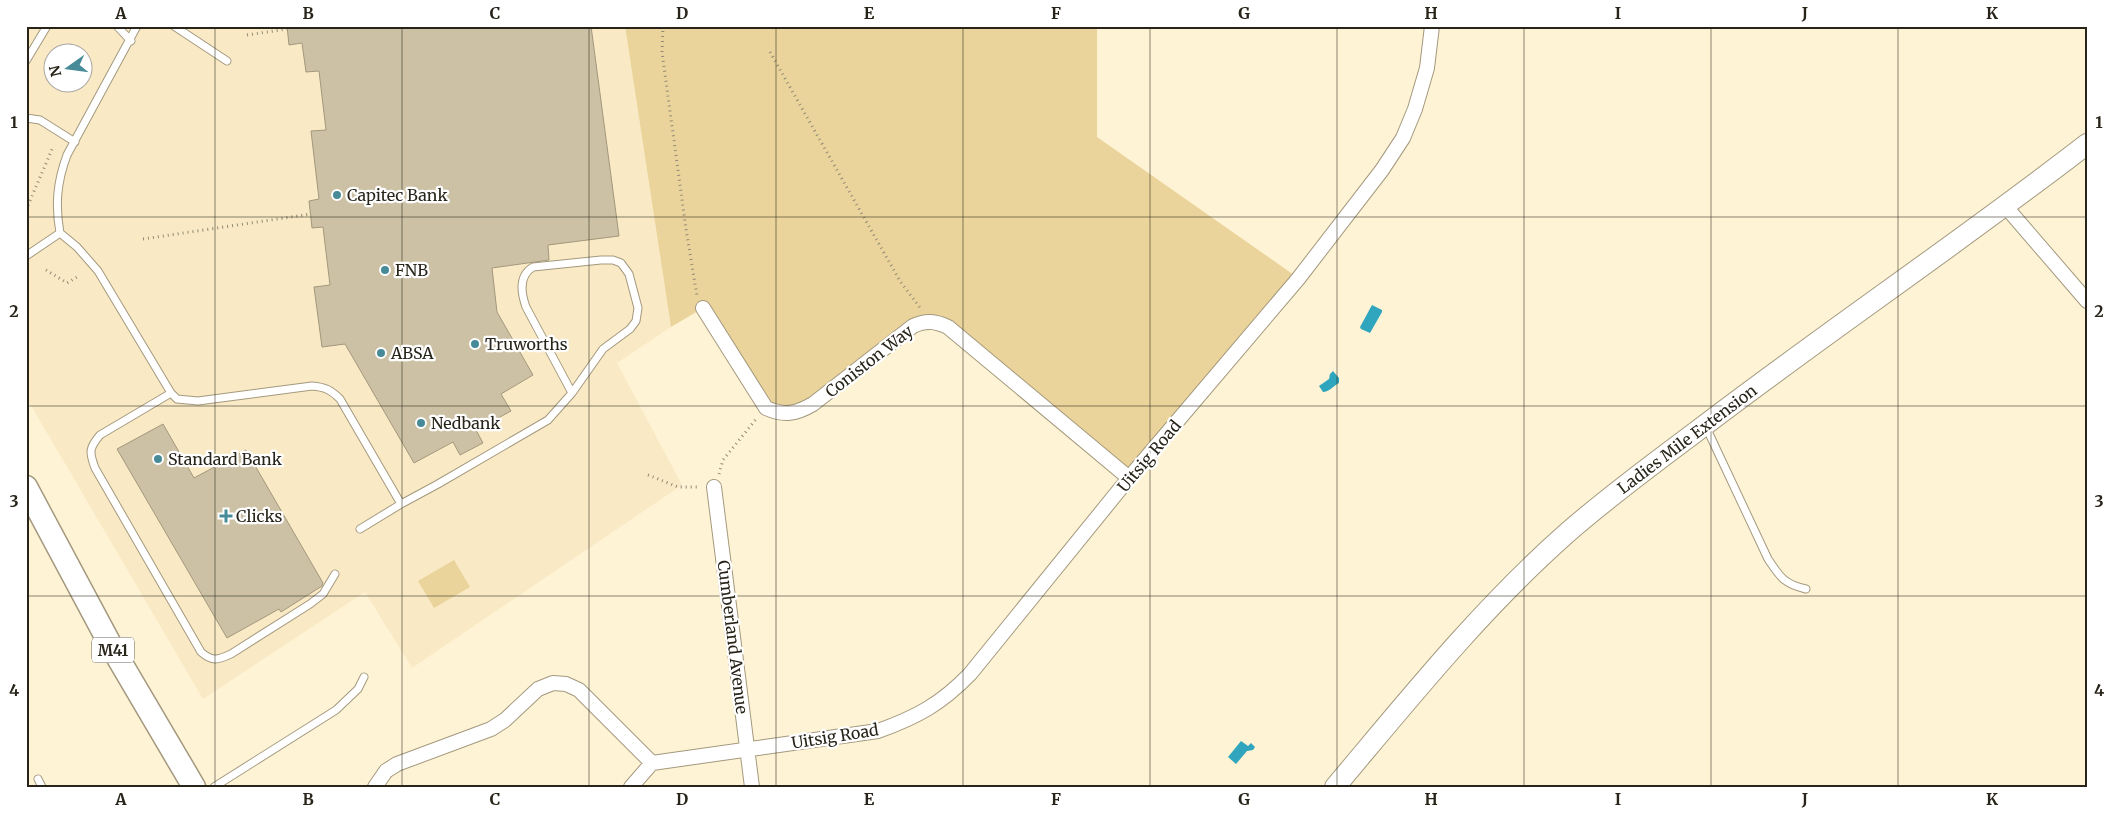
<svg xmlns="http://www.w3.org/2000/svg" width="2113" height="813" viewBox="0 0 2113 813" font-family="Merriweather,serif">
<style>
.built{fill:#f9eac5;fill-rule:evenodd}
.green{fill:#ead49b}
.water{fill:#2fa6bd}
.building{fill:#cdc1a5;stroke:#a3987c}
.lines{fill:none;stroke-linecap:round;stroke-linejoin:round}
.service-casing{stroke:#a4997e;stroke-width:9}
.minor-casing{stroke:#a4997e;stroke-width:16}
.secondary-casing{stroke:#a4997e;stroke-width:22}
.primary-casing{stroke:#a4997e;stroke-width:25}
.path{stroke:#928a76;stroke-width:3;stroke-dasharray:1 4;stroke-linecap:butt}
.service{stroke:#fff;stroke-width:7}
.minor{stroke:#fff;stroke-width:14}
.secondary{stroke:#fff;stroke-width:20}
.primary{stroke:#fff;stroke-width:22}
.grid{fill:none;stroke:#282419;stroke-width:1;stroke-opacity:0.55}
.poi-dot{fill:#478b99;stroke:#fff;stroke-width:2}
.labels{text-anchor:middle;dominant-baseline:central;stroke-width:4.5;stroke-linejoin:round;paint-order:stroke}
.shield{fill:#fff;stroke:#68665e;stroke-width:1}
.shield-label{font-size:15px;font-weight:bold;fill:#282419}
.poi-label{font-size:16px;fill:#282419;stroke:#fff;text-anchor:start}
.street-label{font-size:16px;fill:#282419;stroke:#fff}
.neatline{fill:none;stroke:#282419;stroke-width:2}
.grid-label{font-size:16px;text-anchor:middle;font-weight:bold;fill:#282419}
</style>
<rect width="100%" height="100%" fill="#fef3d5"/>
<path class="built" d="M26 26H625L671 327 617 363 682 485 412 668 365 592 203 699 26 397ZM52 52H82V82H52Z"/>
<path class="green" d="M625 26H1097V137L1294 275 1129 478 931 321 813 404 778 413 703 308 671 327Z
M454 560 470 587 434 608 418 581Z"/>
<path class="water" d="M1372 305 1382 310V312L1370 333 1361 329 1360 327Z
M1333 371 1339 378V383C1333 386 1329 392 1323 392L1319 386 1329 379 1330 374Z
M1241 741 1248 746 1251 743 1255 747 1253 750 1247 751 1236 764 1228 757Z"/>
<path class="building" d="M287 26H591L619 236 548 245 549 260 492 268 497 312 533 375 501 394 511 411 476 430 483 443 460 455 453 442 414 463 345 344 322 347 314 287 330 285 323 227 312 228 309 201 319 199 311 131 326 130 319 71 306 72 302 43 289 45Z
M163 424 194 478 246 450 323 583 322 586 281 612 279 609 227 638 117 449Z"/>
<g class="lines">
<defs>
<path id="service" d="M117 26 131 41
M174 26 227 61
M26 61 47 26
M26 118 40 120 75 142
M60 233 77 247 98 271 171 393 177 399 198 401 312 386C325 387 331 390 340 399L401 504 438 484 548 420 572 393 603 349 630 329 636 321 638 308 629 274 621 263 613 260H601L533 267C518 276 521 293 526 307L572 393
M26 256 60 233C55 205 57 182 67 155L137 26
M171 393 100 435C89 448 89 452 95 468L201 652C212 662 218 660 231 654L310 604 323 594 335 574
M1706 427 1768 559C1780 577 1784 584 1806 589
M360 529 401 504
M38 779 42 787
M214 787 336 710 358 689 364 677"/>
<path id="minor" d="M2006 207 2087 301
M703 308 766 408C784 416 796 414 813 404L913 326C926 320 935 321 948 327L1129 478
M714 487 752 787
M375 787 386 771 397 764 491 729 505 720 538 689 553 683 566 684 579 690 652 763
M631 787 652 763 878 731C917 717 941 704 970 674L1129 478 1298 279 1382 170 1403 138 1415 109 1427 68 1432 26"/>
<path id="secondary" d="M1335 787C1409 699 1481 609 1567 533 1608 497 1653 464 1697 431 1825 333 1959 243 2087 144"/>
<path id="primary" d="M26 487 111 646 194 787"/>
</defs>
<use href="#service" class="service-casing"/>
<use href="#minor" class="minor-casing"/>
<use href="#secondary" class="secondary-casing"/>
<use href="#primary" class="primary-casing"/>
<path class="path" d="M663 26 662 52 686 229 697 296
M247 35 287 29
M770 52 900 281 921 309
M26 210 53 147
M143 239 311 214
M46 270 67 283 77 277
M719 474 723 460 757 418
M648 475 678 487H699"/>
<use href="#service" class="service"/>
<use href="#minor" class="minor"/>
<use href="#secondary" class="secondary"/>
<use href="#primary" class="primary"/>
</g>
<path class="grid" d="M215 26V787M402 26V787M589 26V787M776 26V787M963 26V787M1150 26V787M1337 26V787M1524 26V787M1711 26V787M1898 26V787M26 217H2087M26 406H2087M26 596H2087"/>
<g class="poi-dot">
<circle cx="337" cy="195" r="5"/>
<circle cx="385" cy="270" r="5"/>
<circle cx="475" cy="344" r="5"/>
<circle cx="381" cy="353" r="5"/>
<circle cx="421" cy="423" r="5"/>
<circle cx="158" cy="459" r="5"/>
<path d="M223.5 508.5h5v5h5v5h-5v5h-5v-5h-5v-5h5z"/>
</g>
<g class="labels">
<rect class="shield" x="92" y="637.5" width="42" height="25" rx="4"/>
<g class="shield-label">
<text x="113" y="650">M41</text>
</g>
<g class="poi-label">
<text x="347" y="195">Capitec Bank</text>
<text x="395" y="270">FNB</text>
<text x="485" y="344">Truworths</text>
<text x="391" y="353">ABSA</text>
<text x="431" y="423">Nedbank</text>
<text x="168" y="459">Standard Bank</text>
<text x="236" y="516">Clicks</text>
</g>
<g class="street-label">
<text transform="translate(869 361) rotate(-38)">Coniston Way</text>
<text transform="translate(1687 439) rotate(-37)">Ladies Mile Extension</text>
<text transform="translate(1149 456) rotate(-50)">Uitsig Road</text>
<text transform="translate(733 637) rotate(83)">Cumberland Avenue</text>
<text transform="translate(835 736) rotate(-9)">Uitsig Road</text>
</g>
</g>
<rect width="2113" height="813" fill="none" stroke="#ffffff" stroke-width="55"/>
<g transform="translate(68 68) rotate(256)"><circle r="24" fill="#ffffff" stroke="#a9a7a3"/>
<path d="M0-4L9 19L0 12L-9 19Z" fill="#478b99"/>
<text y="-8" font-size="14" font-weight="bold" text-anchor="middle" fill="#282419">N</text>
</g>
<rect x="28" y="28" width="2058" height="758" class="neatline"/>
<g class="grid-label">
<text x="121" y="19">A</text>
<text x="308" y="19">B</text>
<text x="495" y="19">C</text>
<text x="682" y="19">D</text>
<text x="869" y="19">E</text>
<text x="1056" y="19">F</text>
<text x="1244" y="19">G</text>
<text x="1431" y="19">H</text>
<text x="1618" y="19">I</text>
<text x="1805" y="19">J</text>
<text x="1992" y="19">K</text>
<text x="14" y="128">1</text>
<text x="2099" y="128">1</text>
<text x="14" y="317">2</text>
<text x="2099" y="317">2</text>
<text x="14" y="507">3</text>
<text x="2099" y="507">3</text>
<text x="14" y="696">4</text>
<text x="2099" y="696">4</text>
<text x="121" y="805">A</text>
<text x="308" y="805">B</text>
<text x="495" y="805">C</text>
<text x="682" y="805">D</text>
<text x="869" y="805">E</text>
<text x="1056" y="805">F</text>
<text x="1244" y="805">G</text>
<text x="1431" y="805">H</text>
<text x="1618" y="805">I</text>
<text x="1805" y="805">J</text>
<text x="1992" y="805">K</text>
</g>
</svg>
